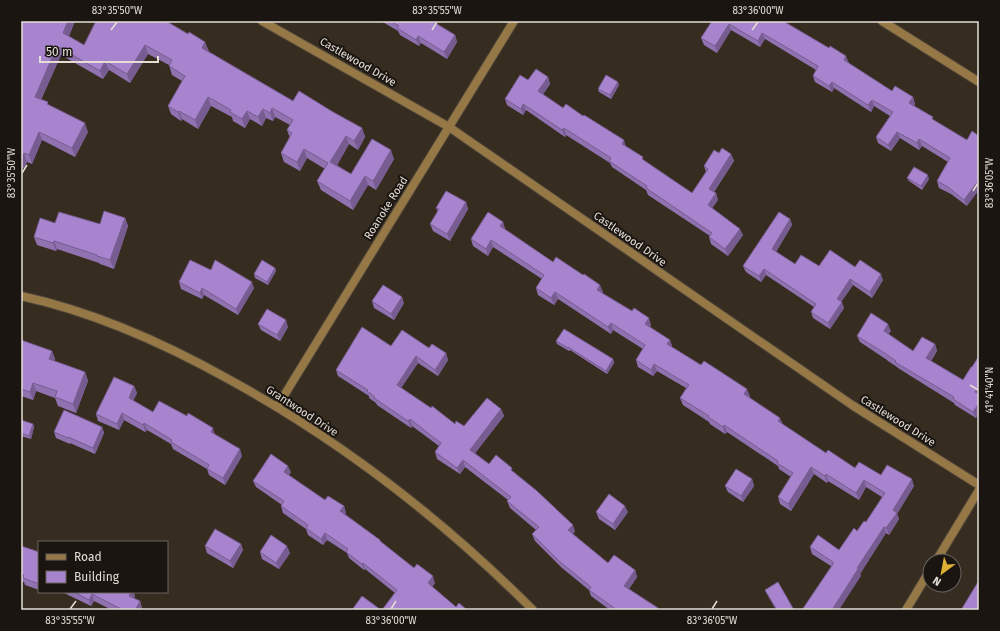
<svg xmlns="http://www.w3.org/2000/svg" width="1000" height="631" viewBox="0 0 1000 631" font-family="'Fira Sans',sans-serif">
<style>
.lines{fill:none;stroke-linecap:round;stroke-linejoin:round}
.street-casing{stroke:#52483d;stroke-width:10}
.street{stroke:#957845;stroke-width:8}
.wall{fill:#9072b1}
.shaded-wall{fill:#765c90}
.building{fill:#a884ce;stroke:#765c90}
.ticks{fill:none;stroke:#e4ded6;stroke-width:1.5}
.labels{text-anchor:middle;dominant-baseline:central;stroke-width:4;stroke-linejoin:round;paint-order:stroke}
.street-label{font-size:11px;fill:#e4ded6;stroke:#1a1510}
.neatline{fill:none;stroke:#e4ded6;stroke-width:1.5}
.ticks-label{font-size:10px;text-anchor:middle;fill:#e4ded6}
</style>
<rect width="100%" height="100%" fill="#362c20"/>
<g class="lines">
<defs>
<path id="street" d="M262 21 449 127 852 405 979 485
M882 21 979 82
M21 296C95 312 164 343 230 380 341 441 443 520 533 610
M277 407 514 21
M936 561 979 490
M906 610 930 570"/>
</defs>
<use href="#street" class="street-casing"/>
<use href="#street" class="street"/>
</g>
<path class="wall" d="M21 21H75L69 36 84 45 188 34 205 42 208 51 293 101 333 112 362 128 365 137 358 150 349 144 337 165 351 174 394 159 376 190 368 185 353 210 321 190 317 181 325 169 307 158 300 171 284 162 281 153 290 138 287 130 290 125 275 117 273 121 266 118 262 126 250 119 245 128 233 121 232 117 211 106 198 129 182 119 181 121 171 114 168 106 182 81 172 75 169 65 148 54 130 83 109 70 103 79 61 55 41 100 48 102V105L88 132 75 157 42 140 32 164 27 162 24 168 21 166Z
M381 21H432L455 35 457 42 447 59 421 43 419 46 400 35 398 31Z
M712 21H783L892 91 913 97 915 104 914 106 934 120 967 140V206L951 194 939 188 937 181 948 162 922 146 919 150 900 138 891 151 878 143 876 137 890 116 874 106 871 112 834 88 832 92 815 82 813 76 816 70 765 39 760 47 731 30 717 53 704 45 701 38Z
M548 77 550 84 543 94 563 108 626 146 643 157V160L692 193 706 172 704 166 719 153 731 154 734 161 714 192 716 193 718 200 712 208 743 235 728 256 711 244 709 237 710 236 648 195 646 190 612 167 610 163 566 135 565 137 526 110 523 115 507 105 505 99 528 80Z
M619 85 611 99 599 92 598 89Z
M907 178 929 179 922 190 909 181Z
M466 202 468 209 450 241 433 231 430 224 438 212 436 208Z
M125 218 128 226 114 269 100 264 99 263 57 249 56 251 37 245 34 237 55 223 100 224Z
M790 219 792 225 776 252 795 264 819 266 855 267 883 280 872 298 853 285 841 302 844 308 830 329 813 318 811 312 814 307 766 275 761 282 746 272 743 266Z
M503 222 505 229 553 262 603 292 602 293 651 325 650 327 670 340 672 346V347L750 396 749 397 782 424 826 453 855 468 881 475 914 486 897 514 899 519 889 535 886 533 860 574 861 576 831 566 812 554 810 547 839 550 866 522 882 497 866 487 859 500 828 481 827 483 814 474 791 511 780 504 778 497 791 477 779 469 778 466 727 432 725 434 710 424 709 422 683 405 680 398 686 388 657 371 653 376 638 367 636 360 643 349 613 330 611 334 558 299 554 305 538 295 536 288 542 279 493 247 488 256 473 246 471 239Z
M275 268 276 271 268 285 255 278 254 274Z
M211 270 254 288 238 315 204 295 202 299 181 289 179 282Z
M372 301 404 303 394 320 374 308Z
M258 324 288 327 280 341 261 330Z
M891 331 888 334 913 351 935 344 937 351 931 361 963 380 972 367 979 356V413L976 418 955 405 954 403 898 368 897 367 888 361 887 360 860 342 857 336Z
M21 340 52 351 55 359 54 361 85 372 88 381 76 413 58 406 55 398 36 391 33 400 21 396Z
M556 341 613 359 614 363 607 374 570 350 569 351 557 344Z
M391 346 429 348 446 353 448 360 438 376 418 363 401 388 455 424 464 426 501 409 504 416 475 453 489 464 514 472 575 531 573 534 608 563 635 570 637 577 629 589 658 608 659 610H610L591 596 589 590 562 568 535 541 532 534 536 530 510 508 507 501 508 500 465 467 460 474 437 459 435 452 439 446 412 426 411 428 377 405 376 403 369 398V396L338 376 336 370Z
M134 386 137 393 133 401 153 412 215 435 242 456 225 485 209 475 207 469 173 449 171 444 147 430 145 432 124 420 119 430 98 421 96 414Z
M21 420 33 424 34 427 31 439 21 436Z
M102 427 104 433 95 454 70 443V444L56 438 54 432Z
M291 472 289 475 325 500 344 506 346 513 345 514 380 540 381 543 414 568 435 583 432 587 456 607 467 610 395 593 365 569 364 570 349 558 347 553 327 540 323 545 308 535 306 529 283 513 281 506 282 505 256 487 253 481Z
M752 479 754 486 743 502 728 492 725 486Z
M596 512H628L615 530 599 519Z
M241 544 243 550 233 568 207 553 205 546Z
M21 546 39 552V590L25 585 24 582 21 581Z
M260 552 290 553 279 569 262 559Z
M765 590 794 610H776L768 596Z
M62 592H116L117 593 118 592H133L135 596 134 598 140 601 142 608 141 610H112L94 601 91 606Z"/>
<path class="shaded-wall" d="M68 21H75L67 41 63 33Z
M729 24 731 30 717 53 715 46Z
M762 33 765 39 760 47 758 41Z
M455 35 457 42 447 59 444 52Z
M418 36 421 43 419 46 416 40Z
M205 42 209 51 205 57 202 48Z
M145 45 148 54 130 83 127 74Z
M57 46 61 55 38 106 35 97Z
M846 56 849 63 846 67 844 60Z
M105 61 109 70 103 79 100 71Z
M548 77 550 84 541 98 538 91Z
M618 82 619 85 611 99 610 95Z
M832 82 834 88 832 92 829 86Z
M208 97 211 106 198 129 195 120Z
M913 97 915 104 912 109 909 103Z
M872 100 874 106 871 112 868 105Z
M523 104 526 110 523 115 521 109Z
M272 108 275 117 273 121 270 113Z
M263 109 266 118 262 126 258 117Z
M179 111 182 119 181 121 178 112Z
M247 111 250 119 245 128 242 119Z
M85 123 88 132 75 157 72 148Z
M362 128 365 137 358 150 354 141Z
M564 128 566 135 565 137 562 130Z
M39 132 42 140 32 164 29 155Z
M897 132 900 138 891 151 888 145Z
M346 136 349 144 334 171 330 162Z
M919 139 922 146 919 150 917 143Z
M624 140 626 147 622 144Z
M304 149 307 158 300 171 297 162Z
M391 150 394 159 376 190 373 181Z
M24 153 27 162 24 168 21 159Z
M731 154 734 161 711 195 709 189Z
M928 175 929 179 922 190 921 186Z
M365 176 368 185 353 210 350 201Z
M979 180V190L967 206 964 200Z
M716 193 718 200 710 211 708 205Z
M466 202 468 209 450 241 447 234Z
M125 218 128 226 114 269 110 260Z
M790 219 792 225 774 255 772 249Z
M503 222 505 229 503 233 500 226Z
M740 229 743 235 728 256 725 249Z
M491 240 493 247 488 256 486 249Z
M54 241 57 249 56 251 53 243Z
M275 268 276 271 268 285 267 282Z
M764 269 766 275 761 282 759 276Z
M881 274 883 280 872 298 870 292Z
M850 279 853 285 839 305 837 299Z
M252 282 254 288 238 315 236 309Z
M600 285 603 292 599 296 597 290Z
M202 288 204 295 202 299 200 293Z
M555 292 558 299 554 305 551 298Z
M402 297 404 303 394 320 391 314Z
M842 302 844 308 830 329 828 323Z
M649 318 651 325 647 331 645 324Z
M286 320 288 327 280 341 277 335Z
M611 323 613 330 611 334 608 327Z
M888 324 891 331 886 338 884 331Z
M670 340 672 346 669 351 667 344Z
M935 344 937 351 929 365 926 358Z
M52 351 55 359 52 368 49 359Z
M446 353 448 360 438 376 435 370Z
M416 356 418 363 399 391 397 385Z
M613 359 614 363 607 374 606 371Z
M654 364 657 371 653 376 651 370Z
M85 372 88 381 76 413 73 404Z
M33 383 36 391 33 400 30 392Z
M134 386 137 393 131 405 129 398Z
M979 386V396L975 392Z
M747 389 750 396 747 401 744 394Z
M979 403V413L976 418 973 412Z
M501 409 504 416 473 456 470 450Z
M122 413 124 420 119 430 117 424Z
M780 418 783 424 778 421Z
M410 419 412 426 411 428 408 421Z
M144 423 147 430 145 432 143 425Z
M33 424 34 427 31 439 29 436Z
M724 425 727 432 725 434 723 427Z
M102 427 104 433 95 454 93 448Z
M213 428 215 435 211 432Z
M240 449 242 456 225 485 223 478Z
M463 460 465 467 460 474 457 468Z
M288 466 291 472 287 478 284 472Z
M811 467 814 474 791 511 788 504Z
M826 474 828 481 827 483 825 476Z
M752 479 754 486 743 502 741 496Z
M912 479 914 486 897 514 899 519 889 535 886 528 893 510Z
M864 480 866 487 859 500 856 493Z
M344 506 346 513 343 518 340 511Z
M625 506 628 512 615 530 613 524Z
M573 525 575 531 570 537 568 530Z
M884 527 886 533 860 574 861 576 839 610H832L857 568Z
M325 533 327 540 323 545 321 539Z
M241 544 243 550 233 568 230 561Z
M287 546 290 553 279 569 276 563Z
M363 563 365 569 364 570 362 564Z
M635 570 637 577 626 593 624 586Z
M433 576 435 583 430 589 428 583Z
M131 592H133L135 596 132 602 129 596Z
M92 594 94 601 91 606 89 600Z
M140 601 142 608 141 610H135Z"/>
<path class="building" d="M21 21H68L63 33 84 45 96 21H166L188 34 189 32 205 42 202 48 293 101 299 91 333 112 362 128 354 141 346 136 330 162 351 174 372 139 391 150 373 181 365 176 350 201 317 181 328 163 304 149 297 162 281 153 292 133 287 130 293 120 272 108 270 113 263 109 258 117 247 111 242 119 230 112 231 110 208 97 195 120 179 111 178 112 168 106 185 76 169 66 172 60 145 45 127 74 105 61 100 71 57 46 35 97 48 102 47 104 85 123 72 148 39 132 29 155 24 153 21 159Z
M391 21H432L455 35 444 52 418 36 416 40 397 28 399 26Z
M712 21H783L829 48 830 46 846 56 844 60 892 91 895 86 913 97 909 103 933 117 932 119 967 140 972 131 979 136V180L964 200 948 187 937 181 950 158 919 139 917 143 897 132 888 145 876 137 893 112 872 100 868 105 832 82 829 86 813 76 818 66 762 33 758 41 729 24 715 46 701 38Z
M536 69 548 77 538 91 563 108 566 104 583 116 584 115 624 140 622 144 643 157 642 159 692 193 708 169 704 166 714 150 719 153 722 148 731 154 709 189 716 193 708 205 740 229 725 249 709 237 712 233 646 188 647 186 609 161 611 158 564 128 562 130 523 104 521 109 505 99 520 75 528 80Z
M606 75 618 82 610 95 598 89Z
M914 167 928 175 921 186 907 178Z
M446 191 466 202 447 234 430 224 439 209 436 208Z
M104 211 125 218 110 260 97 256V255L54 241 53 243 34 237 40 218 55 223 59 212 100 224Z
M488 212 503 222 500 226 553 262 556 257 583 275 584 274 600 285 597 290 632 311 634 308 649 318 645 324 670 340 667 344 701 365 704 361 747 389 744 394 780 418 778 421 826 453 828 450 855 468 859 462 881 475 887 465 912 479 893 510 897 513 886 528 884 527 857 568 858 569 832 610H802L833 564V562L810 547 818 535 839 550 854 528 857 531 864 521 866 522 885 493 864 480 856 493 826 474 825 476 811 467 788 504 778 497 793 473 777 463 778 461 724 425 723 427 708 417 709 416 680 398 689 385 654 364 651 370 636 360 645 345 611 323 608 327 555 292 551 298 536 288 544 275 491 240 486 249 471 239Z
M779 212 790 219 772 249 795 264 801 255 819 266 830 250 855 267 860 260 881 274 870 292 850 279 837 299 842 302 828 323 811 312 816 304 764 269 759 276 743 266Z
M190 260 211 270 215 260 252 282 236 309 202 288 200 293 179 282Z
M262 260 275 268 267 282 254 274Z
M383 285 402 297 391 314 372 301Z
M267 309 286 320 277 335 258 324Z
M871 313 888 324 884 331 913 351 922 337 935 344 926 358 963 380 971 367H972L979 356V386L975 392 979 394V403L973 412 953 399 954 397 895 362 896 361 886 354 857 336Z
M362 327 391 346 402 330 429 348 432 344 446 353 435 370 416 356 397 385 431 408 432 406 455 424 456 421 464 426 487 398 501 409 470 450 489 464 496 455 512 468 511 470 537 491 573 525 568 530 608 563 614 555 635 570 624 586 658 608 657 610H617L589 590 591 587 559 561 532 534 539 527 507 501 511 497 463 460 457 468 435 452 441 443 410 419 408 421 374 398 375 397 367 391 368 390 336 370Z
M564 329 613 359 606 371 568 347V348L556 341Z
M21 340 52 351 49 359 85 372 73 404 55 397 57 391 33 383 30 392 21 389Z
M114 377 134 386 129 398 153 412 159 401 187 416 188 413 213 428 211 432 240 449 223 478 207 469 209 465 171 442 172 440 144 423 143 425 122 413 117 424 96 414Z
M64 410 102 427 93 448 68 437V438L54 432Z
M21 420 33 424 29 436 21 433Z
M271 454 288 466 284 472 325 500 328 496 344 506 340 511 380 540V541L414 568 417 564 433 576 428 583 456 607 459 603 467 610H382L397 590 363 563 362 564 346 552 348 549 325 533 321 539 306 528 308 525 281 506 284 501 253 481Z
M736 469 752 479 741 496 725 486Z
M609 494 625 506 613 524 596 512Z
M215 529 241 544 230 561 205 546Z
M271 535 287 546 276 563 260 552Z
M21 546 39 552V584L23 578 24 575H21Z
M778 582 794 610H777L765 590Z
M978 582 979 583V610H961Z
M74 592H116L117 593 118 592H131L129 596 140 601 135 610H123L92 594 89 600Z
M362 596 381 610H352Z"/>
<path class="ticks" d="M111 30 117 22M432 30 437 22M752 30 758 22M22 173 27 165M973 191 978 183M970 385 978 390M70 609 76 601M391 609 396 601M712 609 717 601"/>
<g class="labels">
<g class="street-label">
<text transform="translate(358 62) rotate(30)">Castlewood Drive</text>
<text transform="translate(386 208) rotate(-58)">Roanoke Road</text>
<text transform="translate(630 239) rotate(35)">Castlewood Drive</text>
<text transform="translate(302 411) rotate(33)">Grantwood Drive</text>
<text transform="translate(898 421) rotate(32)">Castlewood Drive</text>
</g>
</g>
<rect width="1000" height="631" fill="none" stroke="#1a1510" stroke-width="44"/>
<rect x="38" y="541" width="130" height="52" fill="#1a1510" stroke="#6b655f"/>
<rect x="46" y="554" width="20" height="6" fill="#957845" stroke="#6b655f"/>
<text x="74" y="561" font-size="12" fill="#e4ded6">Road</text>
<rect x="46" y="571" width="20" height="12" fill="#a884ce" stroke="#6b655f"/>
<text x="74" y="581" font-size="12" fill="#e4ded6">Building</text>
<g transform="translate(942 573) rotate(212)"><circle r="19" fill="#1a1510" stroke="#6b655f"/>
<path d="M0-3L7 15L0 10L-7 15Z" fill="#ddb133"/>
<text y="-6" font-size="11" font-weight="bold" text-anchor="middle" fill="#e4ded6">N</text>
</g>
<path d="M40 56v6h118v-6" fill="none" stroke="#e4ded6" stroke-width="2"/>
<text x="46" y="56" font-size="12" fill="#e4ded6" stroke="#1a1510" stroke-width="3" paint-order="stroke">50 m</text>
<rect x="22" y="22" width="956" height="587" class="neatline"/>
<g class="ticks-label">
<text x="117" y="14">83°35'50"W</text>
<text x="437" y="14">83°35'55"W</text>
<text x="758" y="14">83°36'00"W</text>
<text transform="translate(11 173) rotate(-90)" y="4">83°35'50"W</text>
<text transform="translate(989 183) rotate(-90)" y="4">83°36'05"W</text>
<text transform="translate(989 390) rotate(-90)" y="4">41°41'40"N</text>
<text x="70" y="624">83°35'55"W</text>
<text x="391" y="624">83°36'00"W</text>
<text x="712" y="624">83°36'05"W</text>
</g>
</svg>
